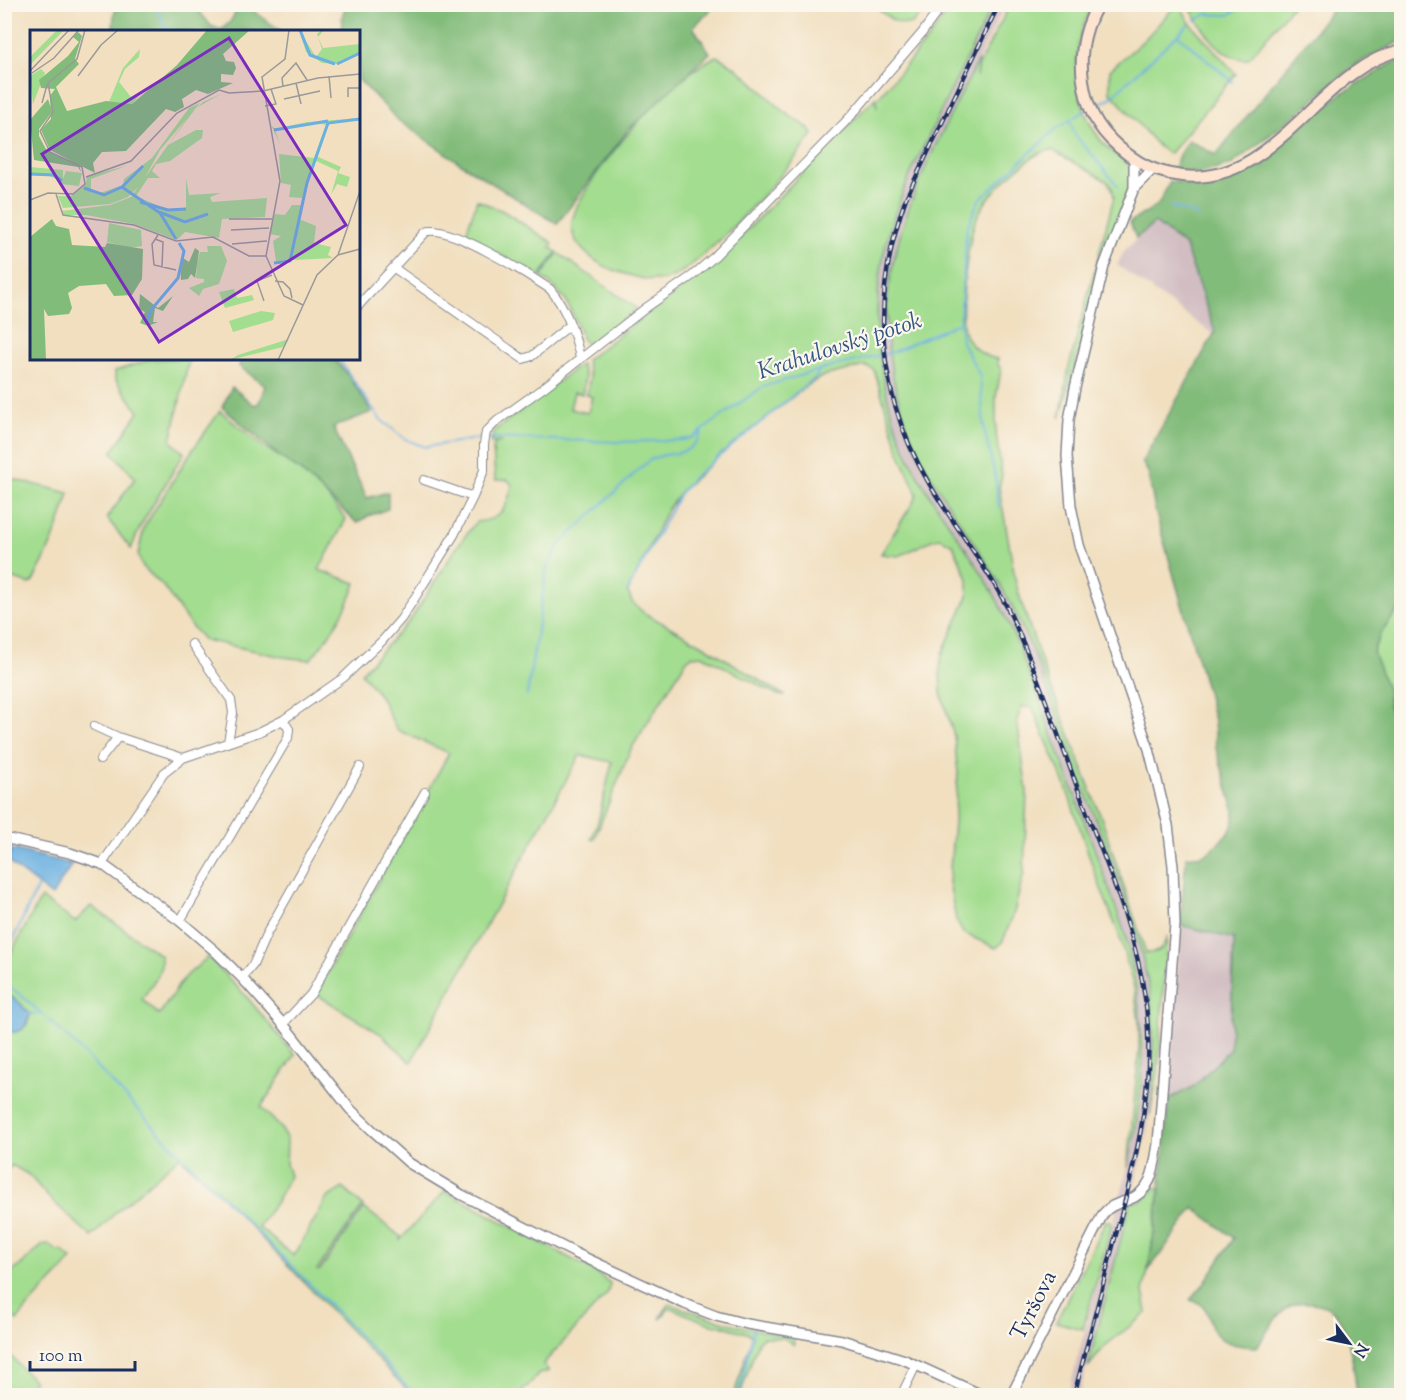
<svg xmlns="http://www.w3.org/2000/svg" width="1406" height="1400" viewBox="0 0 1406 1400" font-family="'Sorts Mill Goudy',serif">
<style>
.industrial{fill:#d2bec2}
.green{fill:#a3dd8f;stroke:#5f8676;stroke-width:1.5}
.forest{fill:#82bc7a;stroke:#4e766c;stroke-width:1.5}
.water{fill:#6bb0e1;stroke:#4370a0;stroke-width:1.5}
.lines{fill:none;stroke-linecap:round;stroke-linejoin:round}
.stream{stroke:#6bb0e1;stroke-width:2}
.minor-casing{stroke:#86878f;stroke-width:10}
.tertiary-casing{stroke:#86878f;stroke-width:12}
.secondary-casing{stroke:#86878f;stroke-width:14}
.minor{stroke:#fff;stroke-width:8}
.tertiary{stroke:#fff;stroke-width:9}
.secondary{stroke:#fde4d1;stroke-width:10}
.rail-casing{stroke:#1b2f5e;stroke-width:4.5}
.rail{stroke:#fbf7ec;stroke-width:2;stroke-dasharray:7;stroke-linecap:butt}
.labels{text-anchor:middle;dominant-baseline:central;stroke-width:4.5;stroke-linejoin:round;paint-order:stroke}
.street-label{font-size:22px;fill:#1b2f5e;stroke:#fbf7ec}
.water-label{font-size:24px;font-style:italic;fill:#335685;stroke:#fbf7ec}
.inset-river{fill:none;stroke:#6bb0e1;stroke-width:3}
.inset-road{fill:none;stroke:#9b9999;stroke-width:1.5}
.view{fill:#7b2cbf;fill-opacity:0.15;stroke:#7b2cbf;stroke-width:3}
.inset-edge{fill:none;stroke:#1b2f5e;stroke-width:3}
</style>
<rect width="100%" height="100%" fill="#fbf7ec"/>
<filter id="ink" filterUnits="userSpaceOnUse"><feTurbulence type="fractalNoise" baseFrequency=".0167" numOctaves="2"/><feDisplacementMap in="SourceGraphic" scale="12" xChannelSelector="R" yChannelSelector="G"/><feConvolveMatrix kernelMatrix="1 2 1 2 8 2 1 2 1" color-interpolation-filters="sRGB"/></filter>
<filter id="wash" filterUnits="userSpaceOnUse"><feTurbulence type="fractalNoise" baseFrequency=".008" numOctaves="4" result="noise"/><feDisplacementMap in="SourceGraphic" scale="24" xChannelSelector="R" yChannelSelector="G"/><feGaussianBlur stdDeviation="1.35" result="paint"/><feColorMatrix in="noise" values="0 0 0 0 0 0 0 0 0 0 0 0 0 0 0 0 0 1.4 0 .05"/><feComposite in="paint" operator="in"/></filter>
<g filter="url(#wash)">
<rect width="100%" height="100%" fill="#f1dfc0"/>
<path class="industrial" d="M993 5H1005L918 182 902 223 897 243 887 308V323L894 381 906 422 925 465 937 485 1000 583 1033 653 1127 907 1147 976 1154 1044 1153 1087 1150 1115 1139 1169 1079 1395H1068L1128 1167 1139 1114 1142 1087 1144 1045 1137 978 1118 910 1013 634 979 568 928 491 905 448 896 425 884 383 877 336V308L881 265 892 220 909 177Z
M1155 222 1185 246 1215 332 1213 334 1117 265 1125 250Z
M1387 689 1401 734V800L1386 692Z
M1180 925 1234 939 1230 1049 1193 1087 1169 1099Z"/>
<path class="green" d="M1202 4H1293V5L1248 59C1221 61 1202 28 1190 8Z
M874 5H929L912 24C896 26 885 15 874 5Z
M951 5H993C974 44 955 83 935 123 913 168 890 213 882 264 868 342 886 425 928 492 953 532 983 569 1003 612 1026 659 1042 709 1061 758 1082 816 1105 875 1125 934 1147 1015 1147 1085 1128 1167L1139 1050V1022L1134 988 1118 932 1096 876 1065 784 1032 707H1022L1017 720 1027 791 1024 872 1014 913 1002 943 996 948 963 933 956 920 949 882 958 773 954 736 941 693 940 668 942 654 968 596V579L953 545 941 538 934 539 899 556 881 554 914 501 917 494 901 457 874 370 865 366 823 376 805 387 721 454 682 490 667 510 628 592 632 602 644 613 703 645 785 696 778 695 702 655 692 656 686 661 631 749 594 839H591L598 822 612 762 580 755 411 1062 381 1034 316 994 449 753 397 730 380 696 361 673 411 619 459 544 476 522C502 520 507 508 512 485L508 480H495L493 447 496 443 502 442 491 443 494 431 581 364 585 377 582 394 574 392 570 409 588 413 592 397 586 394 590 379 586 360 716 262 875 98 877 108 876 100 933 33Z
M1010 5H1093C1069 49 1071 103 1103 143 1112 153 1124 161 1135 170L1094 297 1060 418 1069 367 1114 197 1112 188 1107 181 1052 150C1039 151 1030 159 1020 167 1002 182 986 197 976 219 968 237 957 321 966 337 974 350 984 357 998 359L997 362 1001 370 996 397V433L1002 476 999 487 1016 584 1022 604 1041 661 1102 820 1146 953C1160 953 1163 950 1167 936L1158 1072 1150 1115C1155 1068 1156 1021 1146 974 1132 903 1100 833 1075 765 1054 709 1036 650 1007 597 983 552 950 512 926 467 900 420 885 362 887 309 892 218 939 140 978 60L976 77 978 66Z
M1180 5 1190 23 1236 74 1169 154 1159 147 1110 92V70L1145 39 1176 5Z
M716 56C744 69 763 94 786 113 795 120 807 124 813 134 792 166 704 265 670 278 653 284 628 275 613 270 597 264 575 248 572 230 566 200 645 112 668 91 683 77 699 66 716 56Z
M477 200 503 211 553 243 551 248 557 252 540 276 465 236Z
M558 253 637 309 592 343 586 344C580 338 581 333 578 327 569 303 562 291 541 277Z
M152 359H189L171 441 184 453 141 525 131 549 107 518 135 478 112 452 139 412 115 379V371Z
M220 411 260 444 299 470 327 496 346 519 319 570 356 583C347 611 329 637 310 660L283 657 204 640 191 626 163 586 143 567 138 555 144 527 189 455Z
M5 477 69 493C60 525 49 553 33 581L29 584 5 576Z
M1401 606 1402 692 1399 704 1401 734 1373 652 1380 634Z
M41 898 75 922 91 906 160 955C166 970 150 986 142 999L159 1015 183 979 208 957 246 996 295 1055 261 1107 281 1128 287 1140 286 1164 290 1176 275 1203 258 1227 294 1256 327 1198 343 1188 363 1206 317 1270H320L364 1208 401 1237 399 1241 445 1191 592 1270 610 1283 608 1293 543 1364 549 1371 539 1374 519 1395H412L212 1186 183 1160 182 1155 118 1210 92 1237 48 1197 29 1175 12 1165 5 1173V1029L11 1032 27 1025 30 1015 20 1003 5 992V964Z
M1155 1188H1160L1148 1271 1143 1291 1147 1313 1106 1345 1088 1367 1130 1203 1144 1199Z
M1106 1221H1111L1112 1224 1083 1329 1056 1322Z
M48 1244 57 1251 61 1250 72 1259C55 1281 33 1298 17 1321L6 1309 10 1303 9 1297 5 1296V1279L43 1245Z
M669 1304C710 1318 750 1331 793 1336L794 1345 784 1338 763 1337 758 1342 740 1395H734L752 1337 750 1334 720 1325H713L673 1309H668L661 1319 660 1318Z
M9 1354 34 1381 19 1395H5V1357Z"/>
<path class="forest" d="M117 5H194L211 26 221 30 230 22 238 8 245 5 281 31H113L114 14Z
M347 5H713L708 13 693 27 710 53 629 129 557 224 463 165 399 121 359 80 358 32 341 31 343 13Z
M1336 5H1401V41L1356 64 1292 118 1231 165 1198 174 1173 171 1179 155 1188 140 1216 155Z
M1401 58V606L1380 634 1373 652 1387 689 1402 800 1401 1395H1357C1355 1374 1350 1331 1336 1314 1330 1307 1320 1303 1311 1303 1304 1302 1296 1302 1289 1307 1274 1316 1267 1333 1257 1347 1244 1346 1227 1346 1217 1335 1205 1322 1214 1305 1190 1300L1203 1285 1234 1238 1194 1208 1148 1271 1158 1208 1169 1099 1193 1087 1230 1049 1234 939 1180 925 1186 857 1202 855 1209 852 1229 833 1234 821V810L1216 748 1214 721 1207 692 1155 510 1148 472 1142 462 1215 332 1185 246 1155 223 1136 238 1130 222 1158 205 1170 182H1211L1253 164 1342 93Z
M242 358 334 359 349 376 372 412 333 427 367 498 388 492V509L368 516 357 523 299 470 279 456 222 407 232 387 254 405 259 403 265 386 239 366Z"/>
<path class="water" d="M12 849 72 864 52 896 13 866 8 860Z
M4 992 20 1003 30 1015 23 1029C16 1033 12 1033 5 1029Z"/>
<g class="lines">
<path class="stream" d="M154 4 169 32
M1196 20 1206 14 1229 15 1244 4
M1178 35 1233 82
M1094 106 1109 99 1188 25
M1069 119 1075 135 1118 186
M1170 206 1199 216
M960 322 962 342 980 376 984 429 995 476 999 507
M338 358 380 419 405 439 425 447 482 438
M488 438 621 442 681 440 692 438 762 387 819 370 893 352 960 322 967 228 979 200 1056 129 1086 110
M627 592 680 493 694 477 816 377 819 370
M527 695 547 567 560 544 647 462C669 447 688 463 702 432
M4 959 38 886
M4 982C68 1031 121 1094 177 1151 257 1232 339 1311 415 1396
M27 1013 42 1014
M737 1396 743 1378 754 1327"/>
</g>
</g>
<g filter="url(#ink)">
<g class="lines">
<defs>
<path id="minor" d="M394 268 523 359 532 356 570 325
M358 306 426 232C447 223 529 275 550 289 566 308 575 333 580 358
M424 480 473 497
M192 644 231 700 233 713 228 742
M94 726 118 737 183 758
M4 737V744
M100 760 118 737
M102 864 164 773 183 758 259 732 283 720 343 678 382 641 401 619 416 596 454 535 473 497 484 470V444L486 432 497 421 543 388 647 307 692 276 715 256 851 116 922 33 943 4
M180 921 288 738 289 729 283 720
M242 978 253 965 267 933 360 767
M283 1024 311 994 425 792
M901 1396 916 1365"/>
<path id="tertiary" d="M1134 188 1153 169
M4 838 70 853 102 864 180 921 215 951 242 978 283 1024 350 1109 372 1130 409 1163 462 1195 575 1253 685 1304 716 1316 747 1324 842 1340 905 1360 984 1396
M1011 1396 1103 1214C1110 1205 1118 1204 1128 1200 1153 1191 1154 1167 1158 1144L1175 924 1173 866 1168 825 1149 749 1079 545 1071 506 1067 456 1069 420 1075 388 1104 266 1134 188V159"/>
<path id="secondary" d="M1098 4C1081 34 1078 63 1086 96 1093 125 1115 147 1139 162 1152 170 1167 174 1182 176 1277 187 1318 68 1402 50"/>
</defs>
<use href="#minor" class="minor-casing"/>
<use href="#tertiary" class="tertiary-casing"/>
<use href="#secondary" class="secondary-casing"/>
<use href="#minor" class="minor"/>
<use href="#tertiary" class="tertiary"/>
<use href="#secondary" class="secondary"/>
<defs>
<path id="rail" d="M999 4 906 198C870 298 875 393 930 485 955 527 986 565 1008 609 1036 668 1056 731 1079 792 1104 859 1135 927 1145 998 1157 1082 1136 1161 1114 1242 1101 1293 1087 1344 1074 1396"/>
</defs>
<use href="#rail" class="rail-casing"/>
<use href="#rail" class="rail"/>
</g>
</g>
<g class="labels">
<g class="street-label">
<text transform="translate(1035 1306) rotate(-63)">Tyršova</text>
</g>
<g class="water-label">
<text transform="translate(840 347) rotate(-18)">Krahulovský potok</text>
</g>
</g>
<g transform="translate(30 30)">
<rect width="330" height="330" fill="#f1dfc0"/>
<path d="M27 0H34L0 35V27ZM269 0 286 27 292 19 287 4 291 0H294L288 7 293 18 330 14V24L309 34 292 33 276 22ZM110 19 109 27 95 39 89 52 101 67 111 63 102 74 79 72 93 38ZM11 39 15 43 3 74 0 46ZM191 64 166 78 138 115 166 100H173L172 108 140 131 126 134 122 141 130 148H118L106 166 138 180 156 179V149L159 165 191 163 180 167 182 172 237 168 235 187 192 189 189 208 155 202 147 210 104 194 56 185H34L31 181 80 175 101 167 160 84 173 72ZM170 73 130 120 112 153 98 167 80 174 33 178 28 166H41L56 152 57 146 96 136 61 149V159L70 163 93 155 94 149 122 128 159 78ZM330 88 300 92 286 126 311 137 308 143 320 147 317 157 307 154 301 165 308 141 284 130 269 189 286 196 284 213 301 217 298 225 303 228 246 231 243 211 251 206 239 204 245 184 255 185 262 175H271L272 168 259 167 261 155 251 153 249 124 284 128 296 95 283 92 245 100 250 114 241 95 245 99 277 92ZM0 137 33 140V149L31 152 20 146 0 145ZM36 141 52 143 49 156 31 154ZM79 193 111 200 112 216 100 218 77 212ZM177 216H191L197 231 189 254 173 259 169 266 159 258 174 252V249L166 248 167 233 170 222H178ZM204 259 207 268 222 265 224 270 195 278 189 262ZM231 281 245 283 243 290 203 302 199 291ZM259 309 253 317 200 330 208 325Z" fill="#a3dd8f"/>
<path d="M177 0H220L193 24 196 31 204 32 206 38 203 45 191 44V52L203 53 178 64 166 60 152 69 154 77 145 82 136 79 96 121 72 122 63 133 65 143 20 120 11 100 21 89 20 66 25 59 11 58 9 50 38 26 49 12 43 7 48 2 52 6 45 29 49 34 26 57 37 81 76 71 102 74 147 35ZM18 69 22 82 9 99V106L17 121 49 134 51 142 48 137 4 130 0 90ZM22 189 26 196 39 199 42 215 75 217 77 213 113 219 112 249 102 265 84 266 76 254 49 256 38 263 42 278 39 284 18 286 14 279 16 330H0V207ZM165 218 169 221 165 248 161 244 158 249 151 250 150 234 153 228 159 232ZM110 264 128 278 143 266 133 281 125 278 123 292H128L118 296 110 293 115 282 109 279Z" fill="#82bc7a"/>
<path class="inset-river" d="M270 0 280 25 305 34M307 34 330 23M244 100 298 91M0 144 24 145 32 151M93 156 113 136M54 158 74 165 92 157 130 183 146 209M110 172 138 180 156 179M129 182 155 192 178 184M244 233 260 231 277 153 298 93 330 89M116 294 121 280 148 248 154 221 149 213"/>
<path class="inset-road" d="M259 0 255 29 232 47 250 151 236 226 254 266 273 275M0 41 39 0M2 43 24 28 48 1M48 46 71 15 88 0M299 46 301 68M266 53 271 74M253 56 252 48 266 33 277 50M318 67V58H330M254 69 290 61M12 73 17 55M235 76 246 74 241 59M56 147 101 131 147 83 189 60 199 63 233 61 288 48 330 44M26 164 33 185 104 195 146 211 183 207 219 226H236M0 170 18 163 43 164 55 154 52 137 20 122 10 101 23 82 18 53 47 29 55 0M199 189H242M201 200 239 198M128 205 122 214 124 235 146 240M125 209 133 212 132 237M202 214 237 211M308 225 330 161M245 251 253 252 260 259 262 268M234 271 227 251 242 245M248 330 287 245 308 225 330 219"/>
<path class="view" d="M199 8 316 195 129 312 12 124Z"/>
<rect width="330" height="330" class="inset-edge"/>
</g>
<rect width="1406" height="1400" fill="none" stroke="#fbf7ec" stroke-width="24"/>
<g transform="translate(1349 1343) rotate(122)" stroke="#fbf7ec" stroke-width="4.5" paint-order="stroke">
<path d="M0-4.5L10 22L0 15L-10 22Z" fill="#1b2f5e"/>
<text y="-9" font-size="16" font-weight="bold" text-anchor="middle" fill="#1b2f5e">N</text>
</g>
<path d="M30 1361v9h105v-9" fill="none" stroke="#1b2f5e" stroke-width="3"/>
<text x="39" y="1361" font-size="18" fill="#1b2f5e" stroke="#fbf7ec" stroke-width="4.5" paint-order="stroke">100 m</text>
</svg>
